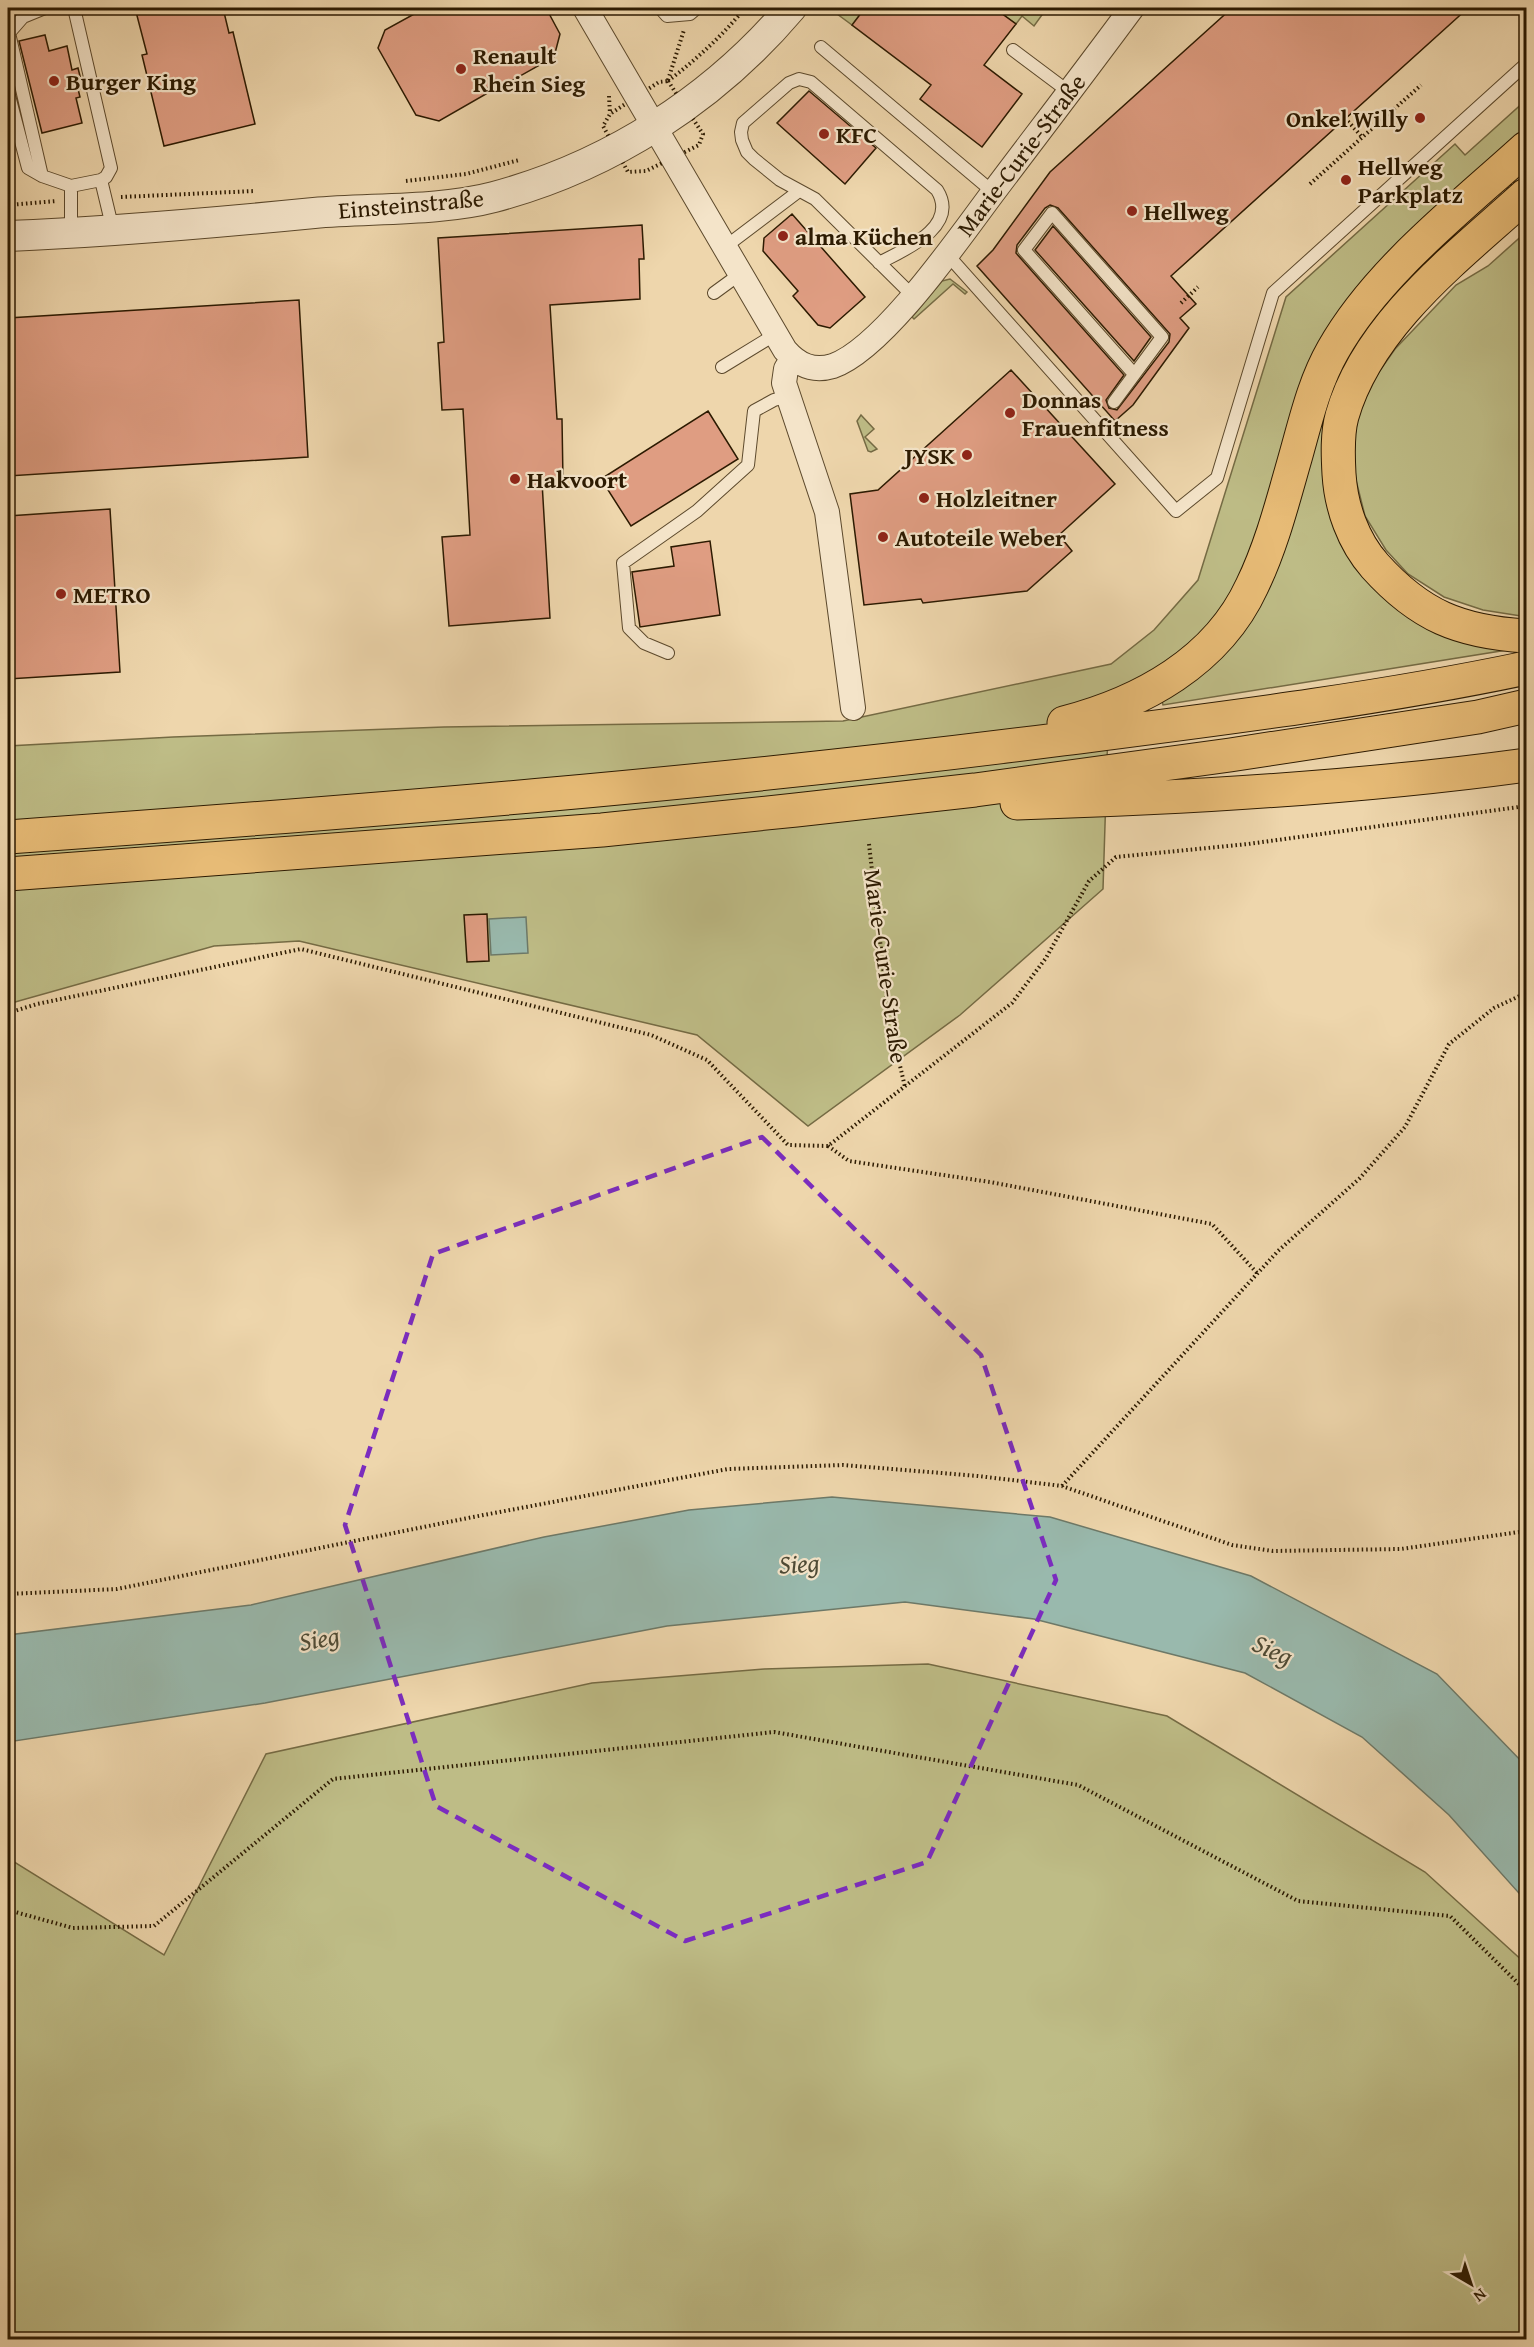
<svg xmlns="http://www.w3.org/2000/svg" width="1534" height="2347" viewBox="0 0 1534 2347" font-family="'Gentium Book Plus',serif">
<style>
.green{fill:#bebc86;stroke:#756b44;stroke-width:1.5}
.water{fill:#99b9ad;stroke:#6d7968;stroke-width:1.5}
.building{fill:#df9d82;stroke:#2c1a01;stroke-width:1.5;fill-rule:evenodd}
.lines{fill:none;stroke-linecap:round;stroke-linejoin:round}
.service-casing{stroke:#5c492c;stroke-width:14}
.minor-casing{stroke:#5c492c;stroke-width:26}
.tertiary-casing{stroke:#5c492c;stroke-width:32}
.motorway-casing{stroke:#2c1a01;stroke-width:35}
.path{stroke:#2c1a01;stroke-width:4;stroke-dasharray:1.5 3;stroke-linecap:butt}
.service{stroke:#f4e4c9;stroke-width:12}
.minor{stroke:#f4e4c9;stroke-width:24}
.tertiary{stroke:#f4e4c9;stroke-width:30}
.motorway{stroke:#e7bb76;stroke-width:33}
.marked{fill:none;stroke:#7b2cbf;stroke-width:4.5;stroke-dasharray:12 8;stroke-linejoin:round}
.poi-dot{fill:#8f2418;stroke:#f4e4c9;stroke-width:2}
.labels{text-anchor:middle;dominant-baseline:central;stroke-width:4.5;stroke-linejoin:round;paint-order:stroke}
.poi-label{font-size:24px;font-weight:bold;fill:#2c1a01;stroke:#f4e4c9;text-anchor:start}
.street-label{font-size:24px;fill:#2c1a01;stroke:#f4e4c9}
.water-label{font-size:26px;font-style:italic;fill:#4d4a35;stroke:#f4e4c9}
</style>
<rect width="100%" height="100%" fill="#eed6ac"/>
<filter id="stains"><feTurbulence type="fractalNoise" baseFrequency=".00333" numOctaves="4"/><feColorMatrix values="0 0 0 0 .2 0 0 0 0 .09 0 0 0 0 .02 0 0 0 .5 -.17"/></filter>
<radialGradient id="worn" r=".72"><stop offset=".6" stop-color="#630" stop-opacity="0"/><stop offset="1" stop-color="#630" stop-opacity=".3"/></radialGradient>
<path class="green" d="M829 8H865L852 25Z
M994 8H1047L1034 26 1022 16 1016 24Z
M1526 100V128L1387 259 1256 547 1226 606 1188 650 1109 697 1103 889 960 1015 808 1126 697 1035 299 941 214 946 8 1004V746L173 737 444 727 843 721 1111 664 1154 630 1198 580 1286 297 1455 144 1465 155Z
M1526 232V616H1521L1483 610 1444 597 1408 574 1386 550 1365 516 1353 468 1354 441 1359 411 1374 379 1395 349 1456 285 1488 266Z
M950 279 967 292 965 294 953 284 914 319 912 317 942 281Z
M1379 312 1351 359 1347 545 1507 650 1163 705 1162 701 1214 658 1340 361Z
M861 415 874 429 865 437 877 449 871 452 868 451 857 421Z
M928 1664 1167 1716 1425 1872 1526 1964V2339H8V1858L164 1955 266 1754 592 1683 764 1669Z"/>
<path class="water" d="M526 917 528 953 491 955 489 919Z
M832 1497 1050 1517 1251 1576 1437 1674 1526 1766V1901L1449 1815 1362 1737 1245 1673 1034 1619 905 1602 667 1626 265 1703 8 1742V1635L251 1605 544 1537 689 1510Z"/>
<path class="building" d="M135 8H223L229 33 233 32 255 124 164 146 142 55 147 54Z
M425 8H546L560 34 554 57 504 85 491 79 486 94 439 121 416 115 378 48 385 30Z
M865 8H994L1016 24 984 65 1022 94 982 147 920 99 931 85 852 25Z
M1232 8H1468L1171 276 1196 304 1180 318 1189 328 1133 405 1115 421 977 266 993 250 1050 172ZM1050 205 1058 208 1170 334 1169 342 1117 410 1109 408 1106 400 1124 375 1016 253 1017 245 1045 208Z
M45 35 49 51 67 46 72 70 78 68 83 88 78 89 80 97 76 98 82 123 42 133 19 41Z
M809 91 876 148 845 184 777 123Z
M792 214 865 297 830 328 818 325 793 296 798 291 763 251 764 238Z
M642 225 644 259H639L640 299 550 305 557 419H562L563 480 542 482 550 618 449 626 442 537 470 535 463 409 442 410 438 343 444 342 438 238Z
M1053 226 1151 337 1134 361 1035 250Z
M299 300 308 457 8 476V318Z
M1011 370 1115 484 1059 535 1072 551 1027 591 923 603 921 599 864 605 850 494 878 490Z
M708 411 738 459 631 526 601 479Z
M110 509 120 672 8 679V516Z
M710 541 720 615 640 627 632 572 674 566 671 547Z
M487 914 489 961 467 962 464 915Z"/>
<g class="lines">
<defs>
<path id="service" d="M8 8H9
M74 8 111 168 106 177 101 180 113 230
M660 8 667 16 690 14 697 8
M821 47 993 192
M1013 50 1069 92
M8 92 28 168 42 176 71 186V233
M42 176 9 33 23 17 45 8
M71 186 101 180
M725 247 799 191
M946 253 1176 511 1217 478 1273 293 1526 64
M879 263C904 250 960 227 937 190L811 82 799 79 789 83 743 123 741 132 742 140 747 152 754 159 780 180 815 199 913 296
M714 293 740 274
M722 367 776 334
M1114 402 1162 337 1052 213 1024 250 1134 374
M668 653 644 643 629 628 623 563 697 511 748 465 754 411 774 400 788 396"/>
<path id="minor" d="M585 8 785 350C798 365 813 372 833 366 884 348 961 235 995 190 1041 129 1087 69 1132 8
M793 358 786 369 784 383 827 512 853 708"/>
<path id="tertiary" d="M8 236C110 232 212 223 314 213 371 208 441 211 494 197 610 166 714 99 791 8"/>
<path id="motorway" d="M1526 195C1459 256 1368 324 1342 416 1337 434 1338 456 1339 474 1341 507 1353 541 1375 566 1420 616 1460 632 1526 636
M1064 723C1141 703 1217 662 1252 586 1271 547 1282 504 1294 462 1305 424 1313 385 1333 350 1377 272 1460 208 1526 148
M1017 803C1188 798 1357 788 1526 765
M8 837C360 812 713 784 1063 739 1218 719 1374 700 1526 668
M8 874 602 830 796 810 975 790 1230 755 1478 717 1526 706"/>
</defs>
<use href="#service" class="service-casing"/>
<use href="#minor" class="minor-casing"/>
<use href="#tertiary" class="tertiary-casing"/>
<use href="#motorway" class="motorway-casing"/>
<path class="path" d="M668 80 684 30
M668 81 703 134 699 145 646 171 628 172 603 126 610 114 659 82Z
M668 81C697 59 722 36 745 8
M609 96 610 114
M1345 118 1362 137
M406 181 466 174 519 160
M1310 184 1421 85
M121 197 255 191
M8 205 57 201
M1181 303 1198 287
M869 844 889 1019 905 1087
M8 1013 37 1004 301 949 651 1035 707 1060 788 1145 828 1146 1012 1003 1046 958 1089 881 1116 857 1248 844 1526 806
M828 1146 849 1161 990 1182 1212 1224 1257 1273
M1062 1486 1278 1251 1360 1178 1405 1127 1449 1044 1494 1008 1526 993
M8 1594 117 1589 473 1517 728 1469 843 1465 978 1476 1062 1486 1232 1545 1273 1551 1401 1549 1526 1531
M8 1910 73 1928 154 1926 333 1779 774 1732 1078 1785 1298 1901 1450 1916 1526 1991"/>
<use href="#service" class="service"/>
<use href="#minor" class="minor"/>
<use href="#tertiary" class="tertiary"/>
<use href="#motorway" class="motorway"/>
</g>
<path class="marked" d="M762 1137 981 1355 1056 1580 927 1862 685 1941 436 1806 345 1525 433 1254Z"/>
<g class="poi-dot">
<circle cx="461" cy="69" r="6"/>
<circle cx="54" cy="81" r="6"/>
<circle cx="1420" cy="118" r="6"/>
<circle cx="824" cy="134" r="6"/>
<circle cx="1346" cy="180" r="6"/>
<circle cx="1132" cy="211" r="6"/>
<circle cx="783" cy="236" r="6"/>
<circle cx="1010" cy="413" r="6"/>
<circle cx="967" cy="455" r="6"/>
<circle cx="515" cy="479" r="6"/>
<circle cx="924" cy="498" r="6"/>
<circle cx="883" cy="537" r="6"/>
<circle cx="61" cy="594" r="6"/>
</g>
<g class="labels">
<g class="poi-label">
<text x="473" y="55">Renault<tspan x="473" dy="28">Rhein Sieg</tspan></text>
<text x="66" y="81">Burger King</text>
<text x="1408" y="118" text-anchor="end">Onkel Willy</text>
<text x="836" y="134">KFC</text>
<text x="1358" y="166">Hellweg<tspan x="1358" dy="28">Parkplatz</tspan></text>
<text x="1144" y="211">Hellweg</text>
<text x="795" y="236">alma Küchen</text>
<text x="1022" y="399">Donnas<tspan x="1022" dy="28">Frauenfitness</tspan></text>
<text x="955" y="455" text-anchor="end">JYSK</text>
<text x="527" y="479">Hakvoort</text>
<text x="936" y="498">Holzleitner</text>
<text x="895" y="537">Autoteile Weber</text>
<text x="73" y="594">METRO</text>
</g>
<g class="street-label">
<text transform="translate(1021 155) rotate(-53)">Marie-Curie-Straße</text>
<text transform="translate(411 204) rotate(-5)">Einsteinstraße</text>
<text transform="translate(886 966) rotate(82)">Marie-Curie-Straße</text>
</g>
<g class="water-label">
<text transform="translate(799 1563) rotate(-3)">Sieg</text>
<text transform="translate(319 1638) rotate(-10)">Sieg</text>
<text transform="translate(1273 1649) rotate(24)">Sieg</text>
</g>
</g>
<rect width="1534" height="2347" fill="none" stroke="#eed6ac" stroke-width="30"/>
<rect x="9" y="9" width="1516" height="2329" fill="none" stroke="#2c1a01" stroke-width="3"/>
<rect x="15" y="15" width="1504" height="2317" fill="none" stroke="#2c1a01" stroke-width="1.5"/>
<g transform="translate(1471 2284) rotate(141)" stroke="#f4e4c9" stroke-width="4.5" paint-order="stroke">
<path d="M0-4.5L10 22L0 15L-10 22Z" fill="#2c1a01"/>
<text y="-9" font-size="16" font-weight="bold" text-anchor="middle" fill="#2c1a01">N</text>
</g>
<rect width="100%" height="100%" filter="url(#stains)"/>
<rect width="100%" height="100%" fill="url(#worn)"/>
</svg>
